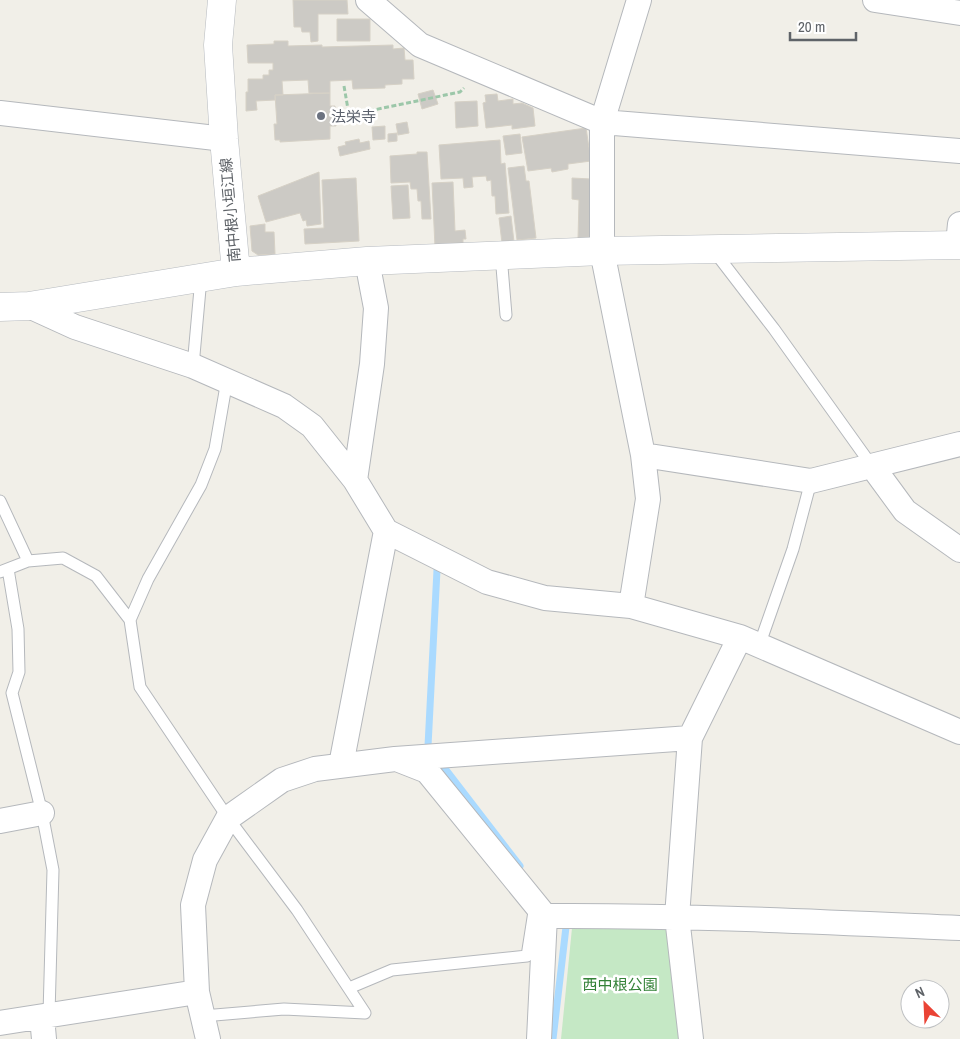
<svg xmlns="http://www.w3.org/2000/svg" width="960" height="1039" viewBox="0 0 960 1039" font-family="'Archivo Narrow','Noto Sans JP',sans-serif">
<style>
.green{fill:#c5e8c5}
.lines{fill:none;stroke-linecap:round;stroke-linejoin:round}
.stream{stroke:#aadaff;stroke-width:7}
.building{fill:#cccac5;stroke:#d6d1c6}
.lane-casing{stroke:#b5b8bc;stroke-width:13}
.street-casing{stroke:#b5b8bc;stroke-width:26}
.secondary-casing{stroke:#b6babf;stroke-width:29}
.path{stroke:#9cc7a9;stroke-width:3;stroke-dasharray:5 2.5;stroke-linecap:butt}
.lane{stroke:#fff;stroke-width:11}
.street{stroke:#fff;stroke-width:24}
.secondary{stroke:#fff;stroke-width:28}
.worship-dot{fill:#6b7280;stroke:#fff;stroke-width:2}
.labels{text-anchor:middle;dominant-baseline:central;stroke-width:5;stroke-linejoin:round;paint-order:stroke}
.worship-label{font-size:15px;fill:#5b616d;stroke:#fff;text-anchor:start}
.street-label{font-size:15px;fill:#5f6368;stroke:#fff}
.park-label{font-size:15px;fill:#348238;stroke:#fff}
</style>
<rect width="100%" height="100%" fill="#f1efe8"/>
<path class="green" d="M572 928 666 929 679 1039H561Z"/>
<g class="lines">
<path class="stream" d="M432 751 428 746 437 570
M440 762 520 866
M553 1039 566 927 561 921"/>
</g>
<path class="building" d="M293 0H347L348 14H318V41L311 42 310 32H302L301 27H294Z
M337 19H370V41H337Z
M274 41H288V46L322 45V47L393 45V49L404 48 405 60H413L414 79H402V84L385 85V88L353 89 352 80 330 81V93H309L308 80 282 81 283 95H275V100L256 101 257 110 246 111V92H248V79H263V75H269V70H273V63H248L247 45 274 44Z
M433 90 438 104 422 109 418 94Z
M330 93V106H335L336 126H330V139L280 142V140H275L274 124H277L275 95Z
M497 94 498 101 513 99V104L522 103 533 108 535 126 512 129V125L486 128 483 103 486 102 485 95Z
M477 101 478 126 456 128 455 102Z
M407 122 409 133 398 135 396 124Z
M385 126V139L373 140 372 127Z
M586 128 591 161 568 164V169L552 172 551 168 528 171 522 137Z
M397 133V141L388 142V134Z
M520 134 522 153 506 155 503 136Z
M359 139 360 143 369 141 370 149 340 156 338 147 346 145 345 142Z
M500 140 501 164 505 163 509 213 496 214 495 196H492L491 180 487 181 486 176 472 177 473 187 464 188 463 178 441 179 439 145Z
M417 152H427L431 219H422L421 201H418L417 189H411L410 182 391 183 390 156 417 154Z
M524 166 526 181H529L536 238 517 240 508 168Z
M319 172 321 224 307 226 306 220 303 221 300 213 266 222 258 196Z
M356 178 359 241 305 244 304 229 324 228 322 180Z
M572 178 591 179 590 239H578L579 200 572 199Z
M453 182 455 231 465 230 466 239H463V245L435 247 432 183Z
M408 185 410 218 393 219 391 186Z
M511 216 514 242 502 243 499 218Z
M265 224V232H274L275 254 258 255 252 251 250 226Z"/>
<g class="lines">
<defs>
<path id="lane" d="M714 251 774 329 872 466
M501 255 506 315
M193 366 201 278
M0 501 28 561 63 558 96 576 130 620 140 687 228 818 297 910 365 1013 284 1009 203 1016
M8 569 18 629 19 672 12 693 42 813 53 870 49 1014
M0 572 28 561
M130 620 148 579 201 485 215 449 227 380
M759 646 793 549 811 481
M349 988 392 970 527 956 535 905"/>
<path id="street" d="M368 0 420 45 602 122 960 151
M875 0 960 13
M0 113 224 139
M958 244 960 224
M29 306 75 327 193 366 284 406 312 426 355 480 386 531 487 582 545 598 631 606 740 637 960 732
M643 455 811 481 960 444
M872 466 905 511 960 550
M355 480 372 364 376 308 367 261
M631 606 648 499 643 455 602 251V122L639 0
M399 760 427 771 545 916 539 1039
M341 765 386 531
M0 821 42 813
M545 916C684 915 822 922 960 928
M42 1017 44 1039
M0 1023 197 992
M208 1039 197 992 193 905 205 860 228 818 282 780 315 769 395 759 690 738
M691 1039 677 917 690 738 740 637"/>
<path id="secondary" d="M222 0 218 45 224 139 236 272
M0 307 29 306 236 272 367 261 602 251 960 245"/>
</defs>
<use href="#lane" class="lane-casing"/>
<use href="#street" class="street-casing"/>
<use href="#secondary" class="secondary-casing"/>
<path class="path" d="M344 86 349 115
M340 117 460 92 464 88"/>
<use href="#lane" class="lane"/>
<use href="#street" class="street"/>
<use href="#secondary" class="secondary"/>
</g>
<circle class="worship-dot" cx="321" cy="116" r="5"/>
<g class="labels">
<g class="worship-label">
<text x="331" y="116">法栄寺</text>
</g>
<g class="street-label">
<text transform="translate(230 210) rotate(-95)">南中根小垣江線</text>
</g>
<g class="park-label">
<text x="620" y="984">西中根公園</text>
</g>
</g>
<g transform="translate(925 1004) rotate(336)"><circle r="24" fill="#ffffff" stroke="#bfc1c3"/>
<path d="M0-4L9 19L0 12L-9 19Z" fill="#ea4335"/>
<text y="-8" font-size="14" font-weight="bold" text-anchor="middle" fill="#5f6368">N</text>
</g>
<path d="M790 32v8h66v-8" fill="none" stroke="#5f6368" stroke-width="2.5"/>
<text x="798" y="32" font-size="15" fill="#5f6368" stroke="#ffffff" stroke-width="4" paint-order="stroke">20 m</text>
</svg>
